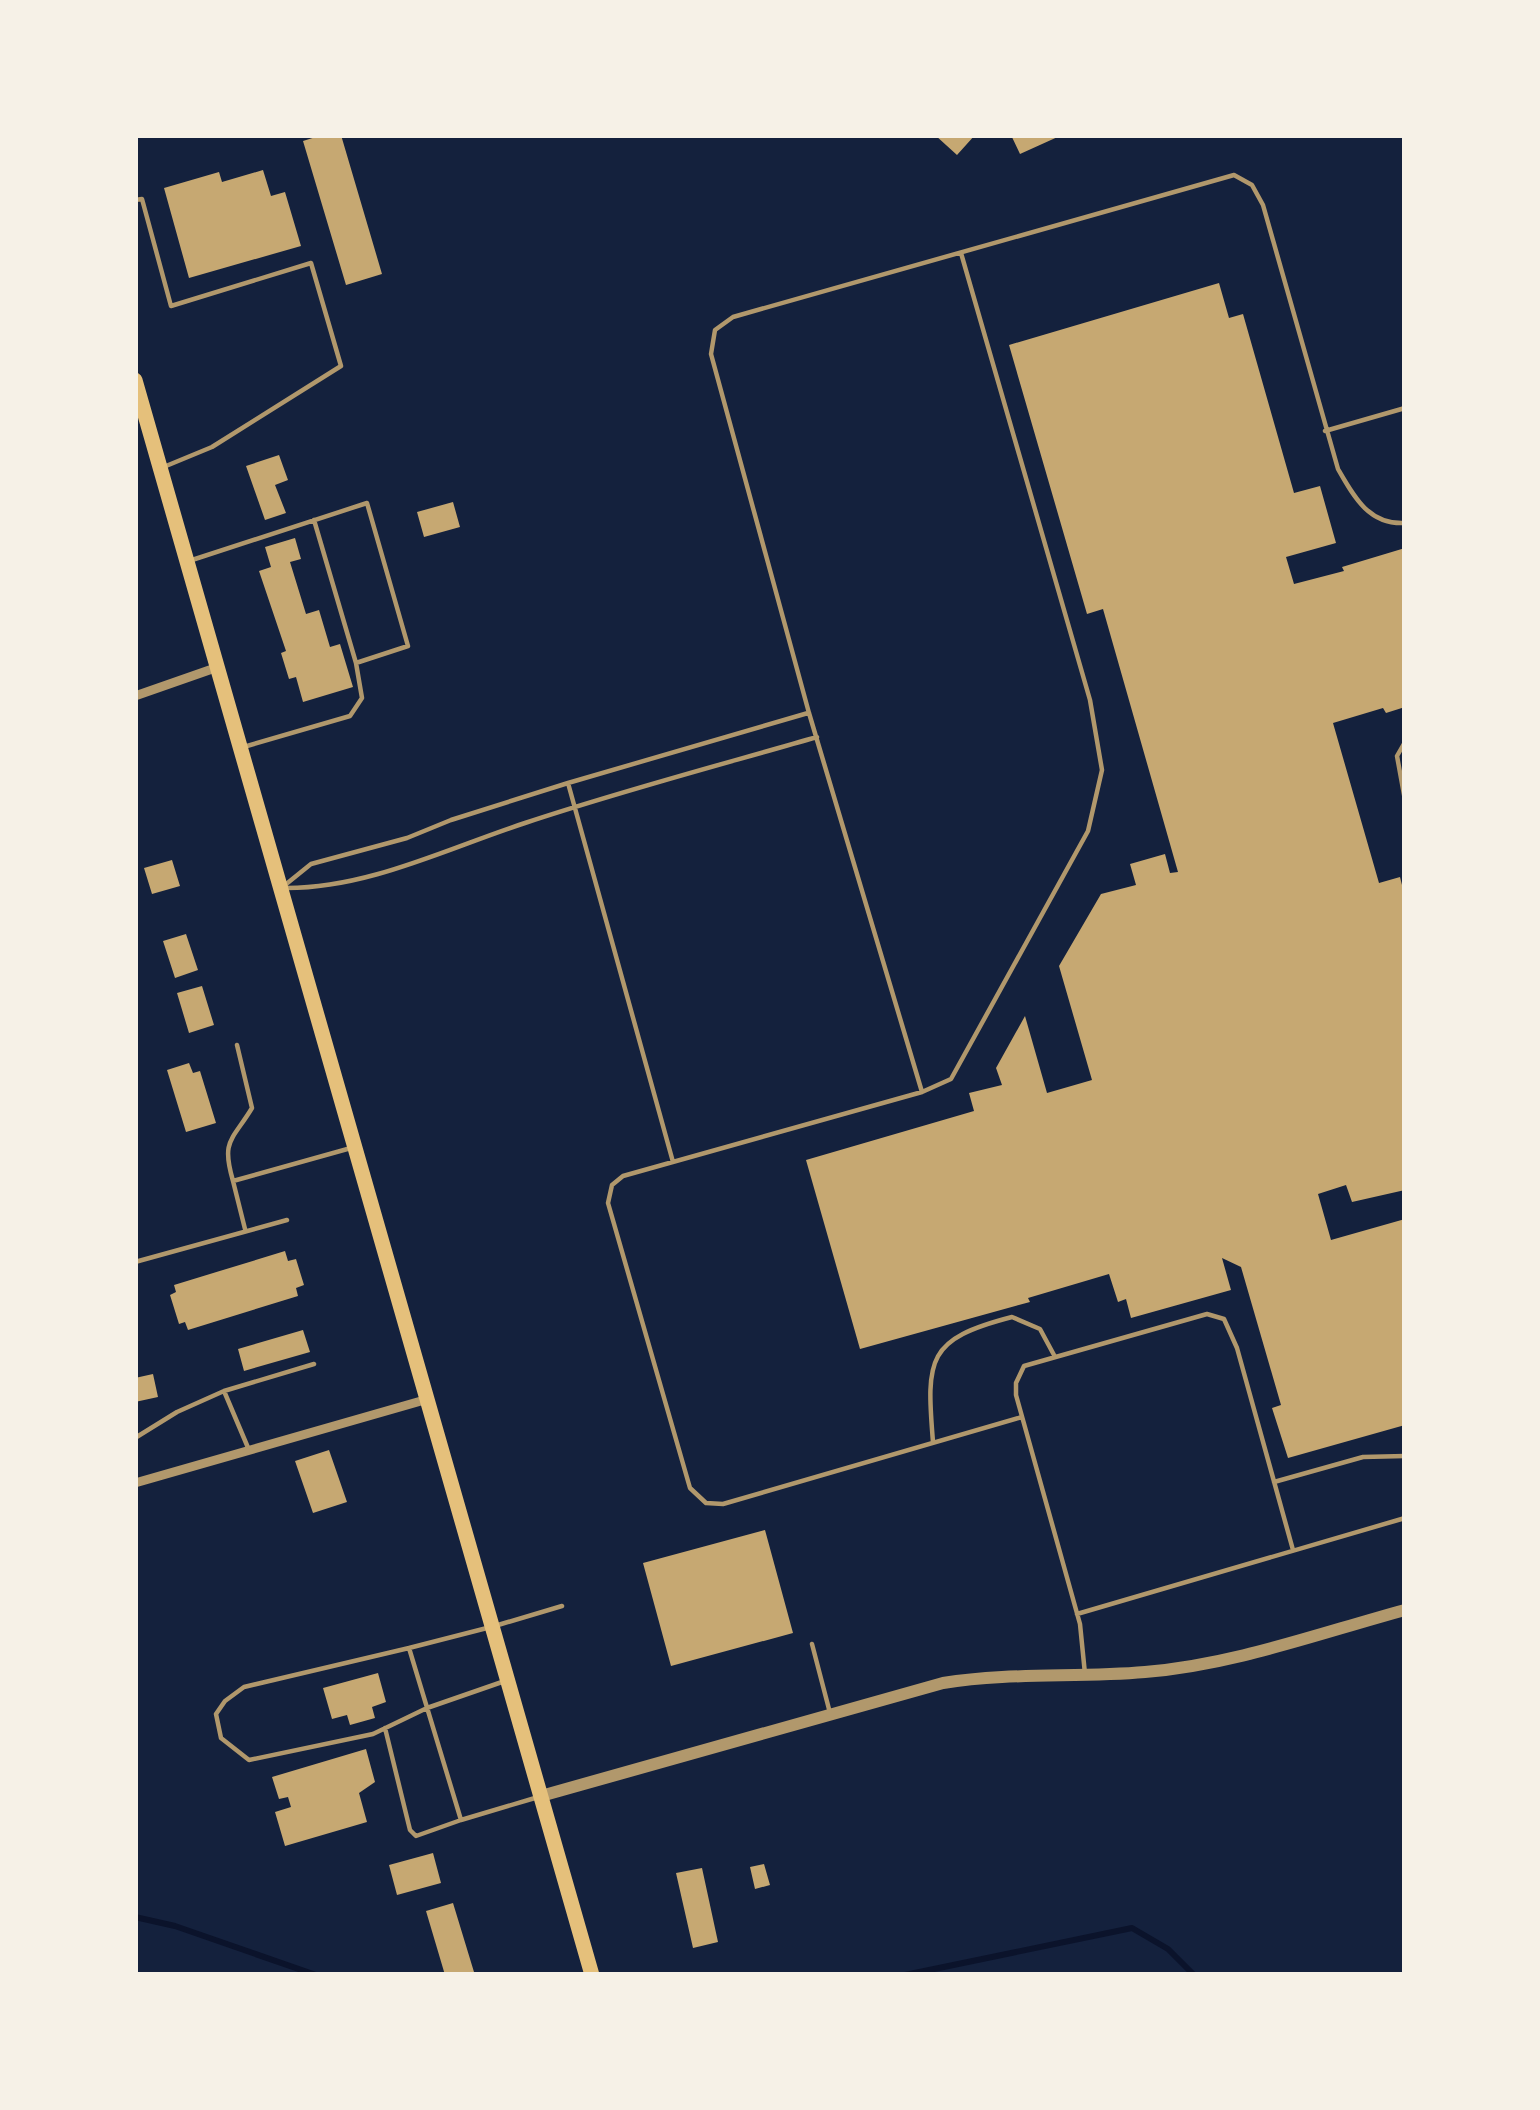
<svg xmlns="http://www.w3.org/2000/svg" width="1540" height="2110" viewBox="0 0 1540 2110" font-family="Literata,serif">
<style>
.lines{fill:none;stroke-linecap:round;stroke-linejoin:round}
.stream{stroke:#0b132b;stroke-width:6}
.building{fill:#c6a872}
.service{stroke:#b1986c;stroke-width:4.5}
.minor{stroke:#b1986c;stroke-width:9}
.tertiary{stroke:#b1986c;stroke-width:12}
.primary{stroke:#e5c07b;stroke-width:15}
</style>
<rect width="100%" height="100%" fill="#14213d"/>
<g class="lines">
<path class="stream" d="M135 1917 175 1926 316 1975
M905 1975 1132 1928 1168 1949 1194 1975"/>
</g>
<path class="building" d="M322 135H341L382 274 346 285 303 141Z
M935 135H975L957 155Z
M1011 135H1062L1020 154Z
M263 170 271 196 285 192 301 246 189 278 164 188 219 172 222 182Z
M1219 283 1229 318 1243 314 1294 493 1320 486 1336 543 1286 557 1294 584 1344 571 1342 567 1405 548V707L1386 713 1383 708 1333 723 1379 883 1400 877 1405 897V1190L1352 1202 1346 1185 1318 1194 1331 1240 1405 1219V1425L1288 1458 1272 1408 1281 1405 1241 1267 1222 1258 1231 1290 1131 1318 1126 1299 1118 1302 1109 1274 1028 1298 1030 1302 860 1349 806 1160 974 1111 969 1093 1002 1085 996 1068 1025 1016 1047 1093 1092 1080 1059 966 1101 894 1136 885 1130 864 1165 854 1170 873 1178 872 1103 609 1087 614 1009 345Z
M279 455 288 480 275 485 286 513 265 520 246 466Z
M453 502 460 527 424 537 417 512Z
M295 538 301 559 290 562 306 614 319 610 330 647 340 644 353 687 303 702 296 677 289 679 281 653 286 651 259 571 271 567 265 547Z
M172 860 180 886 152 894 144 868Z
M186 934 198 970 175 978 163 941Z
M202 986 214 1025 189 1033 177 993Z
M189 1063 193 1073 200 1071 216 1123 186 1132 167 1070Z
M285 1251 288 1261 296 1259 304 1285 296 1288 298 1296 188 1330 185 1322 179 1324 170 1295 176 1292 174 1285Z
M303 1330 310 1352 244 1371 238 1349Z
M153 1374 158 1397 135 1402V1378Z
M329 1450 347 1502 313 1513 295 1461Z
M765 1530 793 1633 671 1666 643 1563Z
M378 1673 386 1702 372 1707 375 1718 350 1725 347 1715 332 1719 323 1688Z
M366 1749 375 1782 359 1793 367 1822 285 1846 275 1812 291 1807 288 1797 279 1799 272 1777Z
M433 1853 441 1883 397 1895 389 1865Z
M764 1864 770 1885 755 1889 750 1867Z
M702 1868 718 1942 693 1948 676 1873Z
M453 1903 474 1972 465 1975H445L426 1911Z"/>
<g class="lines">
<path class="service" d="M135 200 142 199 171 306 311 263 341 366 212 447 166 466
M961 253 1090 700 1102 770 1088 831 951 1079 922 1092 623 1176 612 1185 608 1203 690 1488 706 1503 723 1504 1022 1417
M1325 431 1405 408
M314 520 356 663
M192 560 367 503 408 646 356 663 362 698 350 716 247 746
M1405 742 1397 756 1405 800
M568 783 673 1162
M285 885 311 864 407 838 451 820 568 783 808 713
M287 888C369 888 448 848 525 823 621 791 720 765 817 737
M922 1092 809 713 711 354 715 330 733 317 1234 175 1252 185 1263 205 1338 469C1354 497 1369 525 1405 523
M233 1181C221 1140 232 1141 252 1108L237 1045
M245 1229 233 1181 351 1148
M135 1262 287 1220
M224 1391 314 1364
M135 1438 177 1412 224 1391 249 1450
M933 1442C926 1358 927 1339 1012 1317L1040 1329 1054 1355
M1274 1482 1363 1457 1405 1456
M1077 1614 1405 1518
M498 1625 562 1606
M487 1628 409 1648 461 1820 535 1798
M812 1644 830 1713
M409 1648 244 1687 225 1701 216 1714 221 1738 249 1760 373 1734 427 1708 502 1682
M1085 1674 1080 1624 1016 1395V1383L1024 1366 1207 1314 1224 1319 1237 1348 1293 1550
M385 1728 410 1830 416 1836 461 1820"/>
<path class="minor" d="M135 696 218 667
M135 1483 428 1399"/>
<path class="tertiary" d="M541 1796 943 1683C1010 1672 1077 1678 1145 1672 1233 1665 1320 1633 1405 1610"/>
<path class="primary" d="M135 380 592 1975"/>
</g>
<rect width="1540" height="2110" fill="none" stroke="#f6f1e7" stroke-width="276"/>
</svg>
